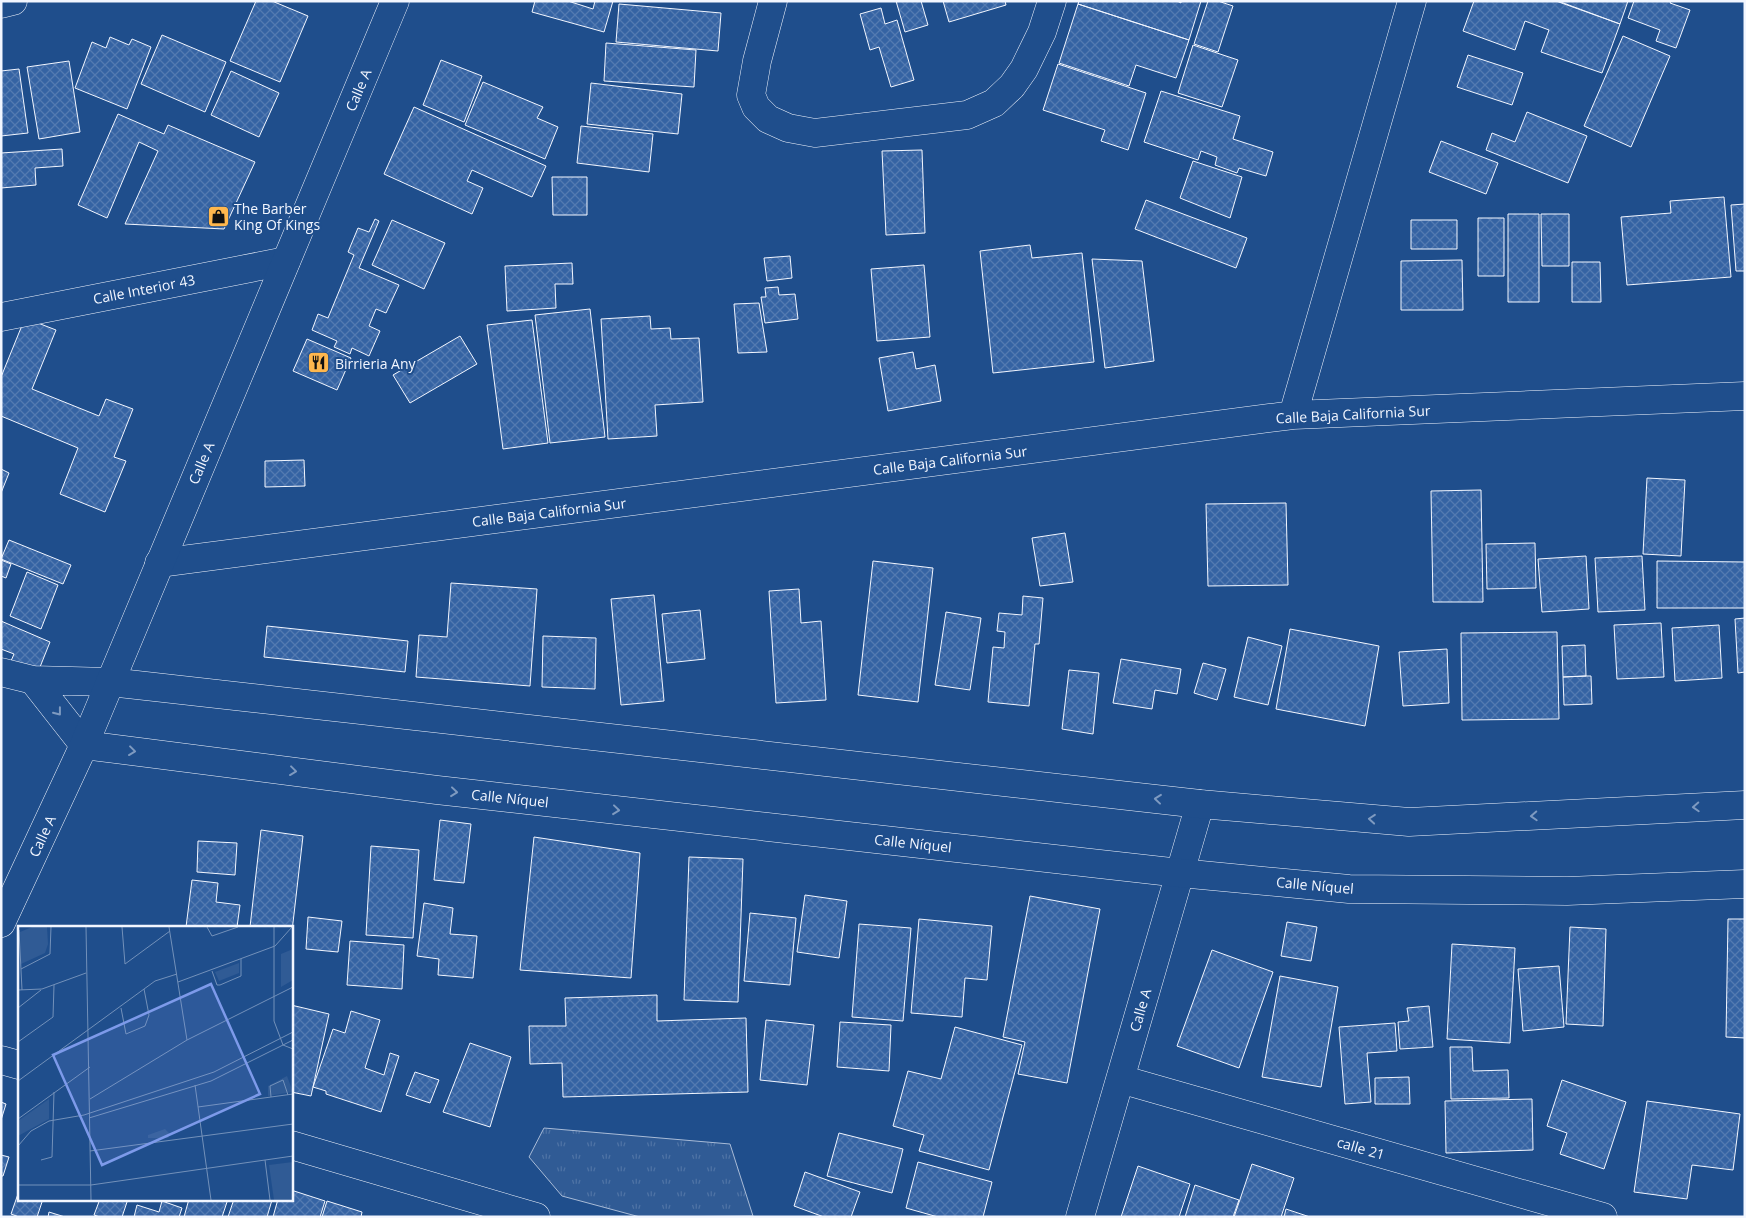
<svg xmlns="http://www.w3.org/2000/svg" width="1746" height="1218" viewBox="0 0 1746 1218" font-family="'Open Sans',sans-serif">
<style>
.grass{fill:url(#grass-tufts);stroke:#a8bbd7}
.building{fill:url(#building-cross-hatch);stroke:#f2f6ff}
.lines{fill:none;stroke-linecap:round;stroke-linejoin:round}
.street-casing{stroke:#f2f6ff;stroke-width:29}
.secondary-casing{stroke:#f2f6ff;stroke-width:29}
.street{stroke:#1f4e8c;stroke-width:28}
.secondary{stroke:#1f4e8c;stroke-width:28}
.oneway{stroke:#7e9ac0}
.labels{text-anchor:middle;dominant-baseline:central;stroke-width:4;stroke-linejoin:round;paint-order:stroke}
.street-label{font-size:14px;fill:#f2f6ff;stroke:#1f4e8c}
.poi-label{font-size:14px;fill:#f2f6ff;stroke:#1f4e8c;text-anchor:start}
.inset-road{fill:none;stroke:#7391ba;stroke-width:1}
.view{fill:#7d9aea;fill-opacity:0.15;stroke:#7d9aea;stroke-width:2.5}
.inset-edge{fill:none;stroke:#f2f6ff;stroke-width:2.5}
</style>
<defs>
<pattern id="grass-tufts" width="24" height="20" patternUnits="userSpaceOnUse" patternTransform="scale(1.25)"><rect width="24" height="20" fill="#305b95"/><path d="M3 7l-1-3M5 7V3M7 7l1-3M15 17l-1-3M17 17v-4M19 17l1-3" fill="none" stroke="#4e73a5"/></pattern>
<pattern id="building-cross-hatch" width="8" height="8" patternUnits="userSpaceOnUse" patternTransform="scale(1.25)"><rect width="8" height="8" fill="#3563a3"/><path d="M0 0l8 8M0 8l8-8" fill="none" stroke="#537ab1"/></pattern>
</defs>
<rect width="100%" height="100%" fill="#1f4e8c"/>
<path class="grass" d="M544 1128 730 1144 753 1216 640 1217 562 1196 529 1157Z"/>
<path class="building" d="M256 1H272L308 16 280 82 230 61Z
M535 1H568L593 9 595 1H613L604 32 532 12Z
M896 1H921L928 25 905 32Z
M943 1H1005L1006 5 949 22Z
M1079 1H1177L1181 3V1H1201L1189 40 1078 4Z
M1208 1H1218L1233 6 1218 52 1194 44Z
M1474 1H1556L1620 24 1602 73 1541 52 1549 30 1525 21 1515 50 1463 31Z
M1558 1H1628L1620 24Z
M1634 1H1671L1670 3 1690 10 1676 48 1656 41 1660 30 1628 18Z
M619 4 721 13 718 51 616 42Z
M1078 4 1189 40 1176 78 1136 65 1129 86 1059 63Z
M881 8 885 24 897 20 914 80 891 87 879 47 870 50 860 14Z
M162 35 226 62 205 112 141 84Z
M1623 36 1670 56 1631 147 1584 126Z
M110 37 129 45 132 39 151 47 127 109 75 88 92 42 106 48Z
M606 43 696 50 694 87 604 81Z
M1193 45 1238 60 1222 107 1178 93Z
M1468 55 1523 73 1512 105 1457 87Z
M441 60 482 76 464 122 423 105Z
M69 61 80 132 39 139 27 67Z
M1058 64 1146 93 1128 150 1101 141 1105 130 1043 110Z
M19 69 28 133 1 136V71Z
M231 71 279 93 259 137 211 115Z
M483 82 543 107 537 118 558 127 545 159 465 125Z
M591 83 682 94 678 134 587 124Z
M1161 91 1240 116 1233 139 1273 152 1266 176 1239 168 1237 173 1215 165 1217 157 1201 151 1198 160 1144 142Z
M414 107 546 166 532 197 472 170 467 181 483 188 472 214 384 174Z
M1527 112 1587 136 1568 183 1486 150 1492 133 1515 142Z
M118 114 164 134 168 125 255 162 224 229 125 224 158 151 139 142 107 218 78 205Z
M581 126 653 134 649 172 577 163Z
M1441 141 1498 163 1486 194 1429 172Z
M62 149 63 166 35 168 36 185 1 188V153Z
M922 150 925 233 886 235 882 151Z
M1193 161 1242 177 1230 218 1180 198Z
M552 177H587V215H553Z
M1724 197 1731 277 1627 285 1621 217 1671 213 1670 201Z
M1146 200 1247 238 1236 268 1135 229Z
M1745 204V271H1736L1731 205Z
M1508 214H1539V302H1508Z
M1541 214H1569V266H1542Z
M1478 218H1504V276H1478Z
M375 219 379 221 359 268 399 285 386 313 376 309 369 326 380 331 369 356 352 348 350 354 334 347 337 341 312 330 318 314 328 318 354 255 348 252 358 228 369 232Z
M392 220 445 243 424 289 372 265Z
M1411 220H1457V249H1411Z
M1030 245 1032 258 1082 253 1094 362 993 373 980 251Z
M790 256 792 278 767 281 764 258Z
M1092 259 1142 261 1154 361 1105 368Z
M1462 260 1463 310H1401V261Z
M1572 262H1600L1601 302H1572Z
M572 263 573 284H555L556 308 507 311 505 266Z
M924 265 930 337 877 341 871 269Z
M778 287 779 295 795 294 798 319 765 323 761 297H766L765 288Z
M759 303 767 352 738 353 734 304Z
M590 309 605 437 550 443 535 315Z
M650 316 651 329 670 328 671 339 699 338 703 402 655 405 657 436 608 439 601 319Z
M25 318 56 330 32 389 99 416 106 399 133 409 114 457 126 461 105 512 60 494 78 448 1 416V377Z
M532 320 548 443 503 449 487 325Z
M460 336 477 364 410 403 393 375Z
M307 339 351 358 337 390 293 371Z
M913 352 916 369 935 365 941 401 888 411 879 358Z
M304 460 305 486 265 487V461Z
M1 469 9 473 1 493Z
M1647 478 1685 480 1681 556 1643 554Z
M1481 490 1483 602H1433L1431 491Z
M1286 503 1288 585 1208 586 1206 504Z
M1065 533 1073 582 1040 586 1032 538Z
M9 540 71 565 63 584 1 559Z
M1535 543 1536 588 1487 589 1486 544Z
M1586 556 1589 609 1542 612 1538 559Z
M1642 556 1645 610 1598 612 1595 558Z
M1 560 11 564 6 578 1 576Z
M873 561 933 568 918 702 858 695Z
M1657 561 1745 562V608H1657Z
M27 572 58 585 41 629 10 616Z
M451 583 537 589 530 686 416 677 419 635 447 637Z
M799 589 801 623 821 621 826 700 776 703 769 591Z
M654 595 664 701 621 705 611 599Z
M1023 596 1043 598 1039 644H1035L1029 706 988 702 993 647 1004 648 1005 632 997 631 999 613 1022 615Z
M700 610 705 659 667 663 662 614Z
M946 612 981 618 970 690 935 685Z
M1745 618V672L1738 673 1735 619Z
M1 621 50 642 38 672 11 661 14 654 1 649Z
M1661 623 1664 677 1617 679 1614 625Z
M1719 625 1722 678 1675 681 1672 628Z
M267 626 408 641 405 672 264 657Z
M1290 629 1379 646 1365 726 1276 709Z
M1557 632 1559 719 1462 720 1461 633Z
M543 636 596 638 595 689 542 687Z
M1248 637 1282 646 1268 705 1234 697Z
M1585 645 1586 676 1563 677 1562 646Z
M1447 649 1449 703 1403 706 1399 652Z
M1121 659 1181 669 1177 694 1155 690 1152 709 1113 703Z
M1203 663 1226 669 1217 700 1194 693Z
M1069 670 1099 673 1093 734 1062 729Z
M1586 676H1591L1592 704 1564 705 1563 677Z
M440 820 471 824 464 883 434 880Z
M261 830 303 836 291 940V927H250Z
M534 837 640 853 631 978 520 970Z
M198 841 237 843 235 875 197 872Z
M371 846 419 850 413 938 366 935Z
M689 857 743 859 738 1002 684 1000Z
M192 880 218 883 216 902 240 905 237 927H186Z
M805 895 847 901 839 958 797 952Z
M1030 896 1100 909 1067 1083 1018 1074 1025 1042 1003 1037Z
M424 903 453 908 450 934 477 936 473 978 438 975 439 959 417 956Z
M750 913 796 918 790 985 744 981Z
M308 917 342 921 338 952 306 949Z
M919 919 992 926 987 980 965 978 962 1017 911 1013Z
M1728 919H1745V1038L1726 1037Z
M1287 922 1317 927 1311 961 1281 956Z
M859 924 911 928 903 1021 852 1017Z
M1570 927 1606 929 1603 1026 1566 1024Z
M350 941 404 945 402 989 347 985Z
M1452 944 1515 948 1510 1043 1447 1039Z
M1212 950 1273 972 1239 1068 1177 1046Z
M1559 966 1564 1027 1523 1031 1518 969Z
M1280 976 1338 987 1321 1087 1262 1077Z
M657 995V1021L746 1018 748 1092 563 1097 562 1063 530 1064 529 1026H566L565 998Z
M291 1005 329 1014 311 1096 291 1092Z
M1429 1006 1433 1047 1400 1049 1398 1022 1409 1021 1407 1008Z
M351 1011 380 1020 365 1068 384 1075 390 1053 399 1056 381 1112 326 1094V1091L313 1087 333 1029 345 1033Z
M766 1020 814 1025 807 1085 760 1080Z
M840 1022 891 1025 889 1071 837 1067Z
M1395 1023 1397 1051 1367 1053 1371 1102 1345 1104 1339 1027Z
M955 1027 1022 1045 989 1170 919 1151 924 1135 893 1126 908 1071 941 1079Z
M470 1043 511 1057 490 1127 443 1112Z
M1450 1047H1472L1473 1071 1508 1070 1509 1098 1451 1099Z
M415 1072 439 1080 430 1103 406 1095Z
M1409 1077 1410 1104H1375V1078Z
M1562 1080 1626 1102 1604 1169 1560 1154 1567 1133 1547 1126Z
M1532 1099 1533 1150 1446 1153 1445 1101Z
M1647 1101 1740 1114 1733 1170 1692 1165 1687 1199 1634 1192Z
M1 1102 6 1104 1 1120Z
M839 1133 903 1149 892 1193 827 1176Z
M1 1155 9 1157 3 1176H1Z
M918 1162 992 1182 983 1217H938L906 1208Z
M1252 1164 1294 1178 1281 1217H1234Z
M1138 1166 1190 1184 1179 1217H1121Z
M805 1172 860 1192 851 1217H824L794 1206Z
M1195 1185 1239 1200 1233 1217H1185Z
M291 1190 325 1201 320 1217H273L278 1199H291Z
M19 1191V1199H43L37 1217H19L11 1214Z
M100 1199H128L122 1217H100L94 1215Z
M189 1199H228L222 1217H184Z
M234 1199H270L272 1200 267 1217H228Z
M162 1201 182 1208 179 1217H134L137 1205 159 1212Z
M327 1201 362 1212 361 1217H322Z
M1286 1209 1310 1217H1284Z
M49 1212 65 1217H48Z"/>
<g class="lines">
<defs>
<path id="street" d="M773 1 757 61 751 95 756 107 768 119 788 128 815 133 967 115 994 103 1012 86 1024 69 1042 32 1052 1
M1 4 13 1
M1 317 286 261
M1293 415 1412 1
M159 563 1293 415 1745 396
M1 672 33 680 110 682
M33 680 84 745
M1 1060 19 1065
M1120 1079 1603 1217
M291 1145 536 1217
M1080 1217 1200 804"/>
<path id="secondary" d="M110 682 1200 804 1409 822 1745 805
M84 745 437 790 1180 873 1349 889 1567 891 1745 884
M1 923 84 745 395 1"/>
</defs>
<use href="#street" class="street-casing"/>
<use href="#secondary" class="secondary-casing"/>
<use href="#street" class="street"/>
<use href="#secondary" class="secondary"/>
</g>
<defs><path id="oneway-chevron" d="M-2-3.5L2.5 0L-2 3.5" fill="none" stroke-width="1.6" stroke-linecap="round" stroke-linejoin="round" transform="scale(1.25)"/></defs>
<g class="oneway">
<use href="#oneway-chevron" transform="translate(58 712) rotate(52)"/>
<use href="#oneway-chevron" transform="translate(132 751) rotate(7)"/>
<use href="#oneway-chevron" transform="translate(293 771) rotate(7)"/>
<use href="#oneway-chevron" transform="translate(454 792) rotate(6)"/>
<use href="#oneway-chevron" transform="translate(1158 799) rotate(-174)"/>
<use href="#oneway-chevron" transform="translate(1696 807) rotate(177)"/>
<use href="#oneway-chevron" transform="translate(616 810) rotate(6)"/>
<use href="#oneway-chevron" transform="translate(1534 816) rotate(177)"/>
<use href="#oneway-chevron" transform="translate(1372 819) rotate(-175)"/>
</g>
<defs>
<symbol id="shop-square" viewBox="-11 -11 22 22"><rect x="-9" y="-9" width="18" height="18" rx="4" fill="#ffb74d" stroke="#1f4e8c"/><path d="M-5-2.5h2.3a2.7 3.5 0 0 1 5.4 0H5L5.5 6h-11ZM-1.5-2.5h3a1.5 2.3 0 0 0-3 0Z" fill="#111"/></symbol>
<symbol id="restaurant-square" viewBox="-11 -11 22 22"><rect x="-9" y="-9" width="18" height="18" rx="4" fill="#ffb74d" stroke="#1f4e8c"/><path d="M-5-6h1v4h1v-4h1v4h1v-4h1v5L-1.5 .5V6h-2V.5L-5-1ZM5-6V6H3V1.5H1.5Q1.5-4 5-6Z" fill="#111"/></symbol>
</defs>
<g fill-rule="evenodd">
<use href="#shop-square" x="206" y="204" width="25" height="25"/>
<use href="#restaurant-square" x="306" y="350" width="25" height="25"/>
</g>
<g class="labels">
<g class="street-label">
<text transform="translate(358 90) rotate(-67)">Calle A</text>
<text transform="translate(144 289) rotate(-11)">Calle Interior 43</text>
<text transform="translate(1353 414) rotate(-3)">Calle Baja California Sur</text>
<text transform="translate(950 460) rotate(-7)">Calle Baja California Sur</text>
<text transform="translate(201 463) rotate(-67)">Calle A</text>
<text transform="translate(549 512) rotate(-7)">Calle Baja California Sur</text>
<text transform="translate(510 798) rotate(6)">Calle Níquel</text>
<text transform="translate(42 836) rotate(-65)">Calle A</text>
<text transform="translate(913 843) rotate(6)">Calle Níquel</text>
<text transform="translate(1315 885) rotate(5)">Calle Níquel</text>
<text transform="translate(1140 1010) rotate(-74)">Calle A</text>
<text transform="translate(1361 1148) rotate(16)">calle 21</text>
</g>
<g class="poi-label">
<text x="234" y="208">The Barber<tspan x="234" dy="16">King Of Kings</tspan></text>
<text x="335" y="363">Birrieria Any</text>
</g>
</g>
<g transform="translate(18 926)">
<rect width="275" height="275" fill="#1f4e8c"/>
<path d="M14 1H29L30 18 27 27 3 38 2 6ZM275 23V54L263 61V28ZM221 37V47L201 55 197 46ZM269 150 275 166 250 170V160ZM31 173V193L0 210V195ZM147 203 152 208 150 212H130V209Z" fill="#305b95"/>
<path d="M275 236V274H256L251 239Z" fill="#305b95"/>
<path class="inset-road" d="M68 1 73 274M104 1 107 38 152 5M151 1 169 114M189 1 194 10 220 1M256 1V95L265 119 275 123M1 4 4 64M3 43 32 28 33 1M194 45 199 59H202L223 50V33M160 56 257 20 274 1M0 64 24 63 68 47M0 82 23 64M103 82 108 108 127 100 131 89 126 63M0 116 35 91 36 59M0 155 137 55 159 48M177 159 193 274M253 171 252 160 265 154 270 169M72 173 169 114 275 61M180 181 275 168M71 192 193 155 275 114M0 193 72 141M0 220 13 205 31 195 66 189 196 146 275 106M72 225 275 198M23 234 34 231 36 166M247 234 252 274M0 259H73L275 230"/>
<path class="view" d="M193 58 242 168 84 239 35 129Z"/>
<rect width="275" height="275" class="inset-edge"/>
</g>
<rect width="1746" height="1218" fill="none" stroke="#f2f6ff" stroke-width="5"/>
</svg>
